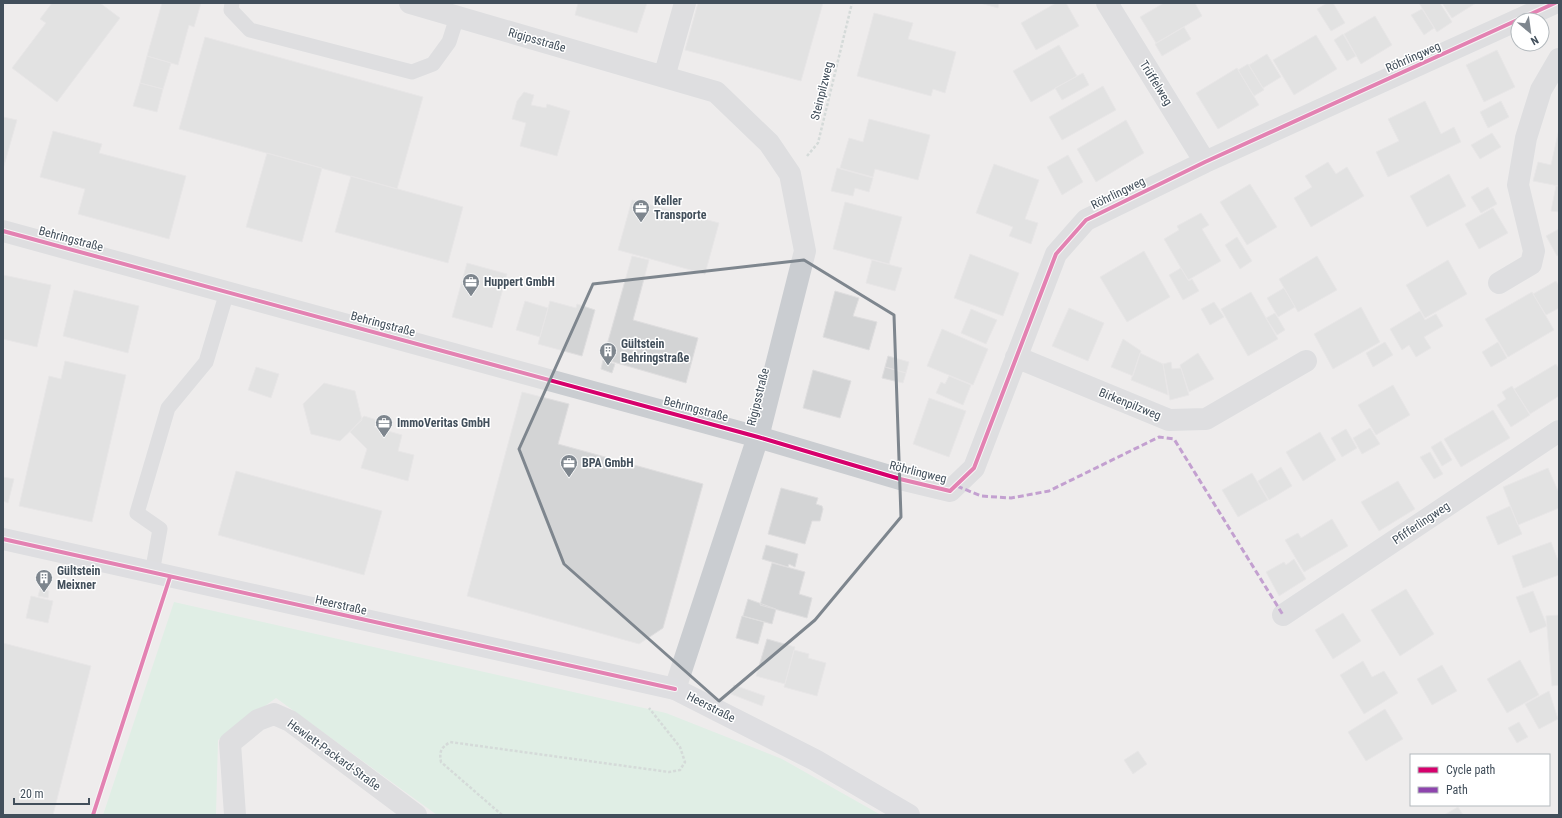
<svg xmlns="http://www.w3.org/2000/svg" width="1562" height="818" viewBox="0 0 1562 818" font-family="'Roboto Condensed',sans-serif">
<style>
.green{fill:#cef0db}
.building{fill:#d3d4d5;stroke:#dfdedf}
.lines{fill:none;stroke-linecap:round;stroke-linejoin:round}
.path{stroke:#b5c4c0;stroke-width:2.5;stroke-dasharray:3 2;stroke-linecap:butt}
.lane{stroke:#cacdd1;stroke-width:15}
.street{stroke:#cacdd1;stroke-width:22}
.secondary{stroke:#cacdd2;stroke-width:22}
.quiet{stroke:#8e44ad;stroke-width:3;stroke-dasharray:6 3;stroke-linecap:butt}
.cycleway-casing{stroke:#fff;stroke-width:6}
.cycleway{stroke:#d6006c;stroke-width:4}
.marked{fill:none;stroke:#7e868e;stroke-width:3;stroke-linejoin:round}
.labels{text-anchor:middle;dominant-baseline:central;stroke-width:3;stroke-linejoin:round;paint-order:stroke}
.street-label{font-size:12px;fill:#424f5b;stroke:#fff}
.poi-label{font-size:12px;font-weight:bold;fill:#424f5b;stroke:#fff;text-anchor:start}
</style>
<rect width="100%" height="100%" fill="#eeecec"/>
<path class="green" d="M174 602 666 713 782 759 881 815H437L276 698 218 740 216 815H103Z"/>
<path class="building" d="M52 3H100L120 18 57 102 12 68 46 23 40 19Z
M162 3H201L194 27 189 25 178 65 147 56Z
M578 3H647L637 33 575 15Z
M698 3H823L801 81 685 50Z
M980 3H999L998 8Z
M1056 3H1066L1079 26 1036 50 1021 23Z
M1164 3H1195L1202 16 1156 43 1140 17Z
M1327 3H1333L1345 23 1331 31 1317 9Z
M1419 3H1440L1452 22 1437 32Z
M1442 3H1476L1452 18Z
M1422 9 1434 28 1424 35 1411 15Z
M874 13 913 23 908 39 956 52 945 93 933 89 931 96 857 76Z
M1375 16 1392 45 1361 64 1344 34Z
M1184 27 1191 39 1162 56 1155 44Z
M1343 34 1356 56 1347 61 1334 40Z
M1316 35 1337 69 1294 95 1273 60Z
M205 37 423 97 397 189 179 129Z
M1059 45 1077 76 1031 102 1013 71Z
M1497 50 1515 87 1484 102 1466 65Z
M1267 54 1281 77 1263 88 1249 65Z
M147 56 171 63 163 89 140 83Z
M1248 64 1264 90 1254 96 1238 70Z
M1237 68 1259 105 1218 129 1196 93Z
M1083 73 1089 85 1062 100 1055 88Z
M140 83 163 89 157 112 133 106Z
M1103 86 1116 110 1062 140 1049 117Z
M524 92 534 95 531 105 546 108 547 104 570 111 557 156 520 146 526 123 512 119 517 101Z
M1425 101 1441 134 1454 127 1461 142 1388 177 1376 152 1399 141 1388 119Z
M1501 101 1509 117 1488 128 1480 112Z
M3 117 17 120 3 169Z
M869 119 930 135 918 180 875 169 873 177 840 168 849 138 863 142Z
M1126 120 1144 153 1096 182 1077 149Z
M1559 129V186L1533 181 1538 162 1551 165Z
M53 131 102 144 99 153 186 176 169 239 78 214 85 189 40 177Z
M1492 133 1501 147 1480 159 1471 145Z
M267 153 322 168 302 242 246 227Z
M1068 155 1083 182 1062 195 1047 167Z
M1328 162 1336 174 1347 167 1364 196 1311 227 1294 198 1312 187 1305 176Z
M994 164 1039 180 1025 219 1038 223 1031 244 1009 236 1013 227 976 213Z
M837 168 873 178 869 192 855 188 853 196 831 191Z
M1449 174 1466 206 1427 227 1410 196Z
M351 176 463 207 448 263 335 232Z
M1250 184 1277 227 1247 245 1220 202Z
M1556 186H1559V212L1551 211Z
M1488 187 1497 204 1481 213 1471 197Z
M632 200 719 223 705 274 618 250Z
M845 202 902 217 889 264 833 249Z
M1493 208 1508 233 1479 249 1465 224Z
M1201 213 1209 225 1202 229 1221 261 1188 280 1164 239 1179 230 1177 226Z
M1559 229V255L1557 256 1546 236Z
M1237 237 1252 261 1240 269 1225 245Z
M1144 251 1170 297 1127 322 1100 277Z
M970 254 1019 273 1003 316 954 298Z
M632 256 649 260 633 320 698 338 686 383 603 359Z
M1317 256 1337 290 1298 312 1279 279Z
M872 260 902 268 895 291 866 283Z
M1448 260 1467 294 1425 318 1406 285Z
M467 263 507 274 492 328 452 317Z
M1181 268 1189 281 1192 279 1199 291 1183 300 1169 275Z
M3 275 51 285 37 347 3 339Z
M1556 281 1559 286V308L1546 315 1533 294Z
M1284 288 1295 307 1278 317 1267 298Z
M74 290 139 306 128 353 63 336Z
M835 291 859 298 853 316 877 322 869 350 823 337Z
M1251 292 1278 339 1248 356 1221 309Z
M1532 292 1554 330 1508 357 1485 319Z
M525 301 548 308 540 337 516 330Z
M550 301 576 308 577 304 595 310 582 356 538 344Z
M1214 302 1224 317 1210 325 1201 309Z
M1361 307 1380 342 1333 369 1314 334Z
M1069 308 1104 323 1088 361 1052 346Z
M971 309 997 320 986 344 961 333Z
M1420 311 1425 320 1436 314 1443 326 1424 337 1431 348 1416 357 1409 345 1402 350 1390 329Z
M1275 313 1285 330 1277 335 1266 318Z
M942 329 988 349 973 385 927 366Z
M1123 339 1141 351 1133 376 1111 367Z
M1385 342 1393 355 1373 367 1366 353Z
M1498 342 1507 358 1491 367 1482 352Z
M1140 353 1163 364 1168 395 1131 380Z
M1198 353 1214 379 1189 392 1180 365Z
M888 356 909 362 906 373 885 367Z
M603 360 615 364 612 373 601 369Z
M65 361 126 375 92 522 19 506 49 376 61 379Z
M1171 362 1172 369 1181 368 1189 395 1170 400 1163 364Z
M1556 364 1559 369V396L1530 414 1514 389Z
M256 367 279 374 271 398 248 390Z
M885 367 906 373 903 383 882 378Z
M813 370 851 381 840 418 803 408Z
M949 376 971 385 963 405 936 393 941 382 945 384Z
M324 383 355 391 362 420 340 441 311 434 303 404Z
M1393 385 1410 415 1376 435 1358 405Z
M1512 386 1530 415 1511 427 1497 405 1506 399 1502 392Z
M522 392 569 404 558 444 703 484 663 628 639 644 467 596Z
M929 398 966 411 949 457 913 444Z
M1493 410 1510 438 1461 467 1444 439Z
M364 416 380 421 374 427 402 435 398 451 414 455 408 481 361 468 367 449 350 432Z
M1370 428 1380 444 1362 454 1353 438Z
M1346 429 1357 448 1342 457 1331 438Z
M1320 432 1336 460 1303 481 1286 452Z
M1441 441 1452 460 1442 466 1431 447Z
M1430 452 1443 474 1434 479 1420 457Z
M1281 467 1292 486 1269 500 1258 481Z
M1548 468 1559 493V508L1518 525 1503 487Z
M236 471 382 511 364 575 218 535Z
M1252 473 1268 500 1238 517 1222 490Z
M3 477 14 479 8 503 3 501Z
M1398 481 1415 509 1379 531 1361 502Z
M781 488 818 498 816 504 822 506 823 509 820 521H812L805 544 768 534Z
M1510 506 1522 534 1498 545 1486 517Z
M1332 519 1348 546 1304 572 1285 540 1298 533 1301 538Z
M1551 542 1559 563V575L1523 588 1512 556Z
M766 545 798 554 795 567 789 564 788 567 762 559Z
M1294 559 1306 579 1279 596 1266 572 1284 562 1286 565Z
M772 563 805 572 799 594 812 598 807 618 760 605Z
M40 589 49 591 48 598 38 596Z
M1406 589 1434 634 1400 656 1371 610Z
M1533 591 1547 626 1530 633 1516 597Z
M31 596 53 601 48 623 26 618Z
M748 599 776 609 772 624 743 616Z
M1343 613 1361 641 1333 659 1315 630Z
M1559 615V685L1552 686 1546 616Z
M742 616 764 622 758 644 736 638Z
M767 639 795 647 785 684 756 676Z
M3 643 91 666 53 815H3Z
M794 650 809 654 808 658 826 663 817 696 784 687Z
M1520 660 1539 695 1507 713 1487 679Z
M1363 661 1372 677 1384 671 1398 693 1364 714 1340 675Z
M1442 665 1457 691 1432 705 1417 679Z
M734 685 765 696 762 706 731 694Z
M1549 691 1558 719 1539 729 1525 704Z
M1385 709 1403 739 1366 761 1348 732Z
M1519 722 1528 737 1517 743 1508 728Z
M1138 751 1147 764 1133 774 1124 760Z
M1458 807 1463 815H1444Z"/>
<g class="lines">
<path class="path" d="M807 156 818 143 852 3
M502 815 441 762C439 751 441 748 450 742L669 772 680 770 685 762 680 747 649 708"/>
<path class="lane" d="M232 3 231 10 250 30 412 72 433 64 449 42 457 17
M152 573 160 529 137 513 168 408 206 362 227 292"/>
<path class="street" d="M410 3 716 92 769 143 790 174 805 251 758 437 675 689
M1107 3 1205 162
M664 77 685 3
M3 231 758 437 900 479 950 491 974 468 1056 254 1086 220 1205 162 1555 3
M1499 283 1531 264 1534 251 1518 185 1526 138 1541 90 1559 59
M1016 357 1169 420 1206 419 1306 361
M1283 615 1559 431
M235 815 230 743 258 720 274 714 290 721 416 815"/>
<path class="secondary" d="M3 539 675 689 815 760 909 815"/>
<path class="quiet" d="M957 486 981 496 1011 498 1049 491 1159 437 1174 439 1283 615"/>
<defs>
<path id="cycleway" d="M3 231 758 437 900 479 950 491 974 468 1056 254 1086 220 1205 162 1555 3
M3 539 675 689
M93 815 170 577"/>
</defs>
<use href="#cycleway" class="cycleway-casing"/>
<use href="#cycleway" class="cycleway"/>
</g>
<path d="M0 0H1562V818H0ZM804 260 894 315 901 517 815 620 719 701 564 564 519 449 593 284Z" fill="#eeecec" fill-opacity=".55" fill-rule="evenodd"/>
<path class="marked" d="M804 260 894 315 901 517 815 620 719 701 564 564 519 449 593 284Z"/>
<defs>
<symbol id="office-pin" viewBox="-11 -11 22 30"><path d="M0 17L-7.5 6A9.5 9.5 0 1 1 7.5 6Z" fill="#7e868e" stroke="#fff"/><path d="M-6-3h4V-5.5h4V-3h4V5H-6ZM-1-4.5V-3h2v-1.5ZM-6 0V1H6V0Z" fill="#fff"/></symbol>
<symbol id="building-pin" viewBox="-11 -11 22 30"><path d="M0 17L-7.5 6A9.5 9.5 0 1 1 7.5 6Z" fill="#7e868e" stroke="#fff"/><path d="M-4-6H4V6H1V3H-1V6H-4ZM-2.5-4.3h1.7v1.8h-1.7ZM.8-4.3h1.7v1.8H.8ZM-2.5-1h1.7V.8h-1.7ZM.8-1h1.7V.8H.8Z" fill="#fff"/></symbol>
</defs>
<g fill-rule="evenodd">
<use href="#office-pin" x="631" y="198" width="20" height="27"/>
<use href="#office-pin" x="461" y="272" width="20" height="27"/>
<use href="#building-pin" x="598" y="341" width="20" height="27"/>
<use href="#office-pin" x="374" y="413" width="20" height="27"/>
<use href="#office-pin" x="559" y="453" width="20" height="27"/>
<use href="#building-pin" x="34" y="568" width="20" height="27"/>
</g>
<g class="labels">
<g class="street-label">
<text transform="translate(537 40) rotate(16)">Rigipsstraße</text>
<text transform="translate(1413 57) rotate(-24)">Röhrlingweg</text>
<text transform="translate(1156 83) rotate(58)">Trüffelweg</text>
<text transform="translate(822 91) rotate(-76)">Steinpilzweg</text>
<text transform="translate(1118 193) rotate(-26)">Röhrlingweg</text>
<text transform="translate(71 239) rotate(15)">Behringstraße</text>
<text transform="translate(383 324) rotate(15)">Behringstraße</text>
<text transform="translate(758 397) rotate(-76)">Rigipsstraße</text>
<text transform="translate(1130 404) rotate(22)">Birkenpilzweg</text>
<text transform="translate(696 409) rotate(15)">Behringstraße</text>
<text transform="translate(918 472) rotate(14)">Röhrlingweg</text>
<text transform="translate(1421 523) rotate(-34)">Pfifferlingweg</text>
<text transform="translate(341 605) rotate(13)">Heerstraße</text>
<text transform="translate(711 707) rotate(27)">Heerstraße</text>
<text transform="translate(334 755) rotate(36)">Hewlett-Packard-Straße</text>
</g>
<g class="poi-label">
<text x="654" y="201">Keller<tspan x="654" dy="14">Transporte</tspan></text>
<text x="484" y="282">Huppert GmbH</text>
<text x="621" y="344">Gültstein<tspan x="621" dy="14">Behringstraße</tspan></text>
<text x="397" y="423">ImmoVeritas GmbH</text>
<text x="582" y="463">BPA GmbH</text>
<text x="57" y="571">Gültstein<tspan x="57" dy="14">Meixner</tspan></text>
</g>
</g>
<rect width="1562" height="818" fill="none" stroke="#424f5b" stroke-width="8"/>
<rect x="1410" y="754" width="140" height="52" fill="#ffffff" stroke="#b3b9bd"/>
<rect x="1418" y="767" width="20" height="6" fill="#d6006c" stroke="#b3b9bd"/>
<text x="1446" y="774" font-size="12" fill="#424f5b">Cycle path</text>
<rect x="1418" y="787" width="20" height="6" fill="#8e44ad" stroke="#b3b9bd"/>
<text x="1446" y="794" font-size="12" fill="#424f5b">Path</text>
<g transform="translate(1530 32) rotate(151)"><circle r="19" fill="#ffffff" stroke="#b3b9bd"/>
<path d="M0-3L7 15L0 10L-7 15Z" fill="#7e868e"/>
<text y="-6" font-size="11" font-weight="bold" text-anchor="middle" fill="#424f5b">N</text>
</g>
<path d="M14 798v6h75v-6" fill="none" stroke="#424f5b" stroke-width="2"/>
<text x="20" y="798" font-size="12" fill="#424f5b" stroke="#ffffff" stroke-width="3" paint-order="stroke">20 m</text>
</svg>
